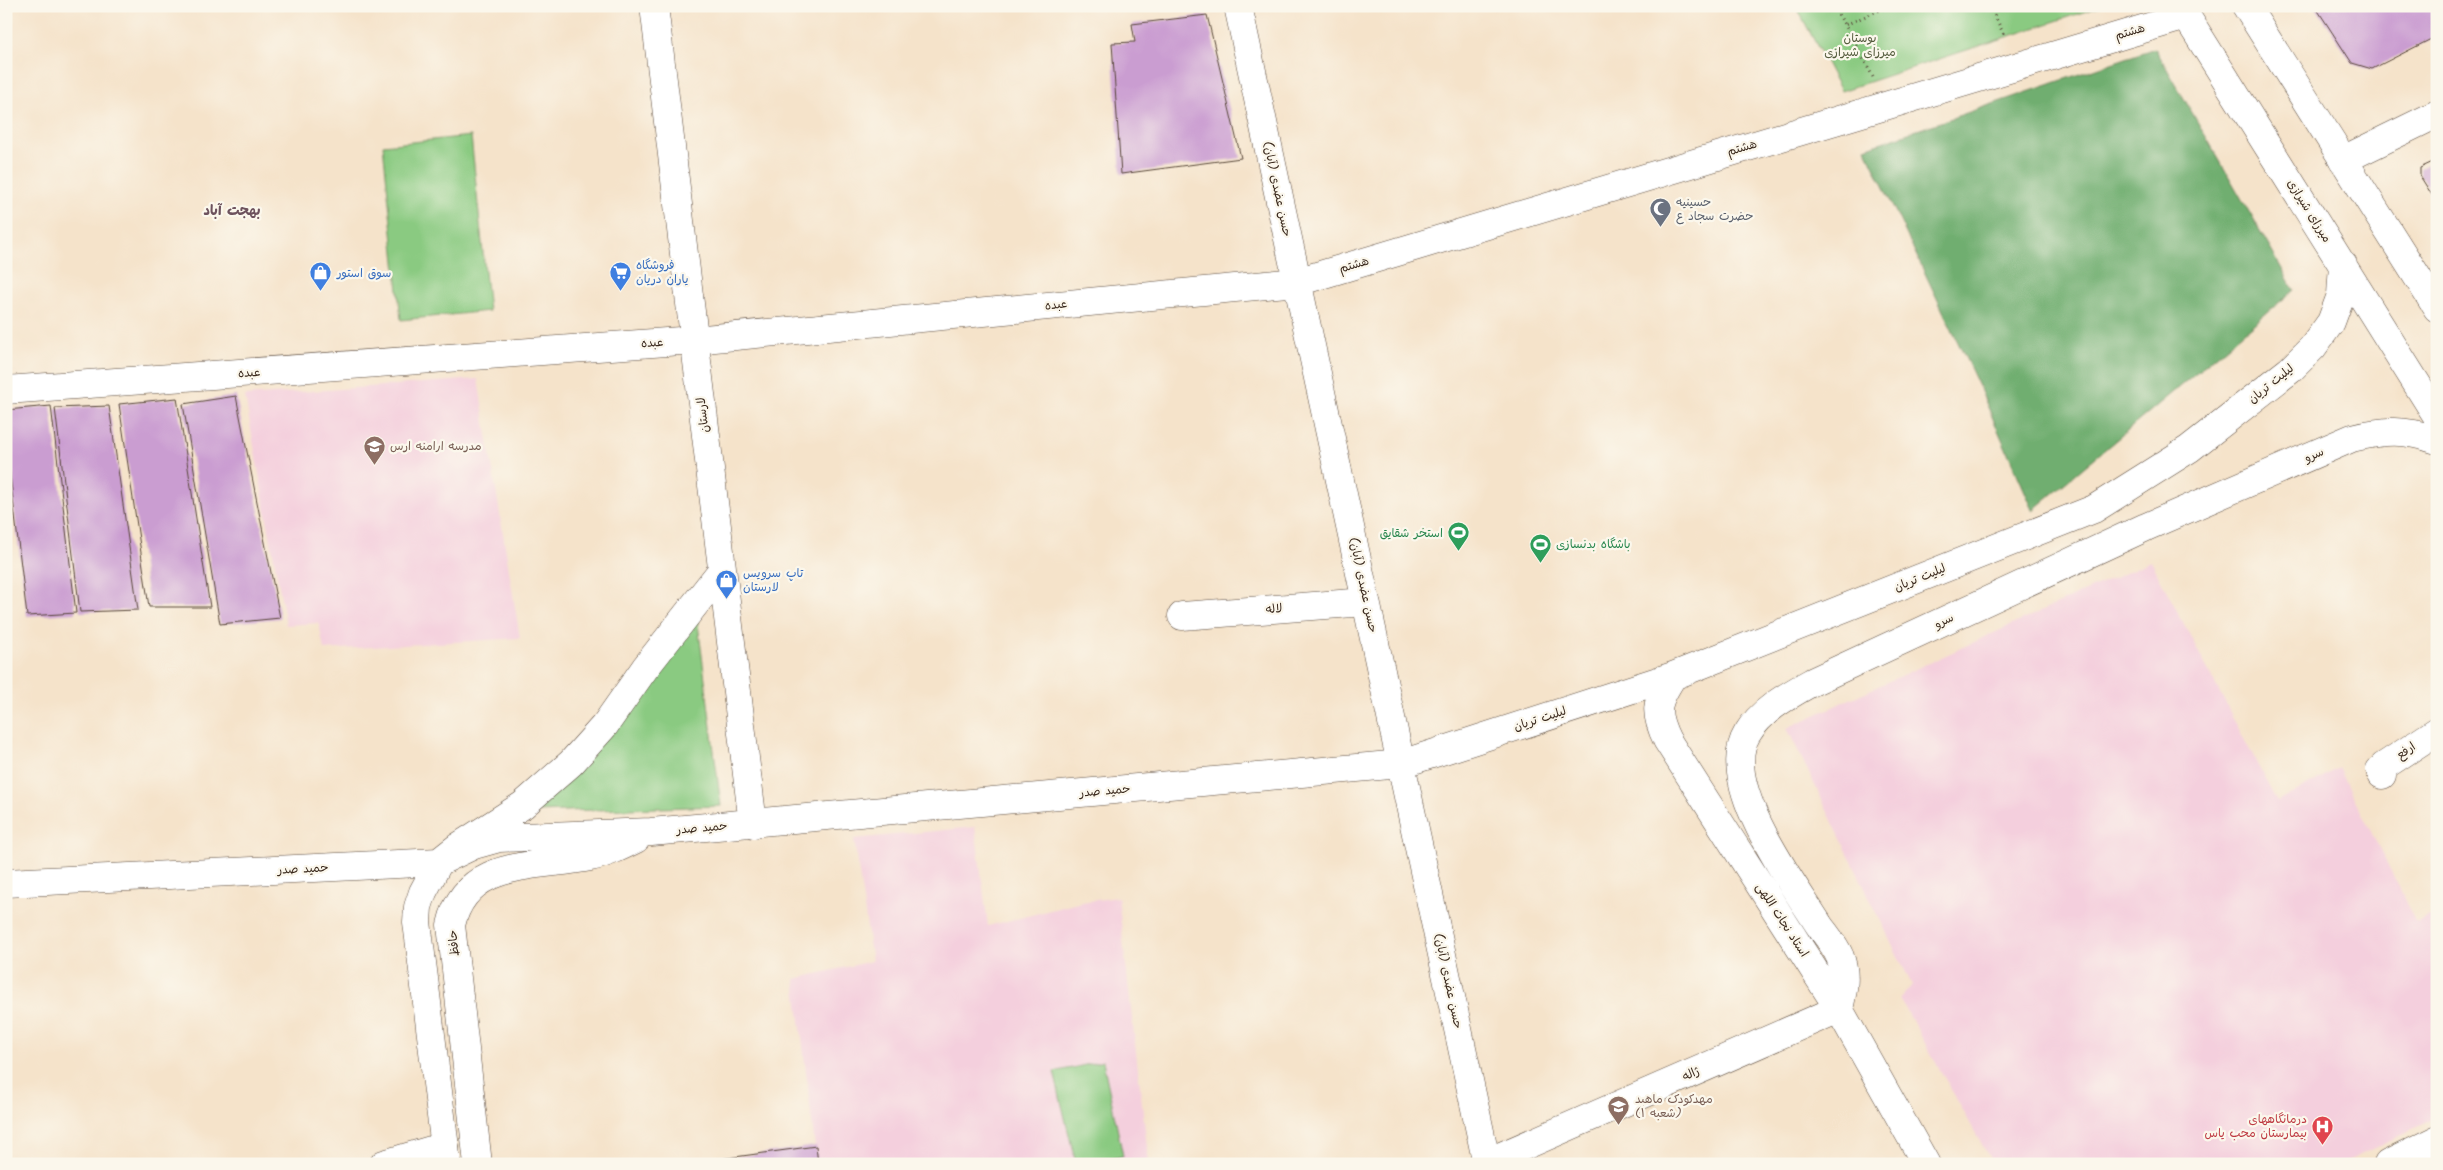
<svg xmlns="http://www.w3.org/2000/svg" width="2443" height="1170" viewBox="0 0 2443 1170" font-family="Kalam,'Playpen Sans Arabic',sans-serif">
<style>
.built{fill:#f4cfdd}
.green{fill:#8aca81;stroke:#627a50}
.forest{fill:#6fae6f;stroke:#556c46}
.building{fill:#ca9dd1}
.lines{fill:none;stroke-linecap:round;stroke-linejoin:round}
.street-casing{stroke:#574638;stroke-width:29}
.secondary-casing{stroke:#574638;stroke-width:29}
.path{stroke:#574638;stroke-width:3;stroke-dasharray:1 4;stroke-linecap:butt}
.street{stroke:#fff;stroke-width:28}
.secondary{stroke:#fff;stroke-width:28}
.labels{text-anchor:middle;dominant-baseline:central;stroke-width:4.5;stroke-linejoin:round;paint-order:stroke}
.street-label{font-size:12px;fill:#3b2a1e;stroke:#fbf7ec}
.park-label{font-size:12px;fill:#535a3c;stroke:#fbf7ec}
.worship-label{font-size:12px;fill:#5b616d;stroke:#fbf7ec;text-anchor:start}
.shop-label{font-size:12px;fill:#366cbe;stroke:#fbf7ec;text-anchor:start}
.education-label{font-size:12px;fill:#785e54;stroke:#fbf7ec;text-anchor:start}
.leisure-label{font-size:12px;fill:#27864d;stroke:#fbf7ec;text-anchor:end}
.health-label{font-size:12px;fill:#be3a42;stroke:#fbf7ec;text-anchor:end}
.neighbourhood-label{font-size:14px;font-weight:bold;fill:#6d525d;stroke:#fbf7ec}
</style>
<rect width="100%" height="100%" fill="#fbf7ec"/>
<filter id="ink" filterUnits="userSpaceOnUse"><feTurbulence type="fractalNoise" baseFrequency=".02" numOctaves="2"/><feDisplacementMap in="SourceGraphic" scale="10" xChannelSelector="R" yChannelSelector="G"/><feConvolveMatrix kernelMatrix="1 2 1 2 8 2 1 2 1" color-interpolation-filters="sRGB"/></filter>
<filter id="wash" filterUnits="userSpaceOnUse"><feTurbulence type="fractalNoise" baseFrequency=".0096" numOctaves="4" result="noise"/><feDisplacementMap in="SourceGraphic" scale="20" xChannelSelector="R" yChannelSelector="G"/><feGaussianBlur stdDeviation="1.12" result="paint"/><feColorMatrix in="noise" values="0 0 0 0 0 0 0 0 0 0 0 0 0 0 0 0 0 1.4 0 .05"/><feComposite in="paint" operator="in"/></filter>
<g filter="url(#wash)">
<rect width="100%" height="100%" fill="#f5e3ca"/>
<path class="built" d="M478 379 520 638 324 650 319 623 286 625 245 396Z
M2151 561 2277 802 2339 768 2417 923 2437 911V1117L2342 1164H1993L1900 999 1912 985 1787 728Z
M975 827 988 926 1082 902 1118 897 1149 1164H817L795 979 872 961 854 839Z"/>
<path class="green" d="M1796 6H2102L1841 91Z
M471 136 489 311 401 320 383 145Z
M696 608 721 806 535 812Z
M1103 1061 1123 1156 1090 1164H1076L1054 1072Z"/>
<path class="forest" d="M2155 48 2294 290 2033 510 1976 380 1865 148Z"/>
<g id="blocks">
<path class="building" d="M2315 6H2437V36L2372 69 2352 63Z
M1207 15 1241 158 1121 174 1112 43 1135 42 1132 24Z
M2437 160V203L2420 176V168Z
M236 396 280 618 220 624 183 404Z
M177 398 210 607H149L119 404Z
M51 406 76 613 27 616 6 441V410Z
M109 406 138 610 80 612 55 408Z
M816 1146 818 1164H690V1163Z"/>
</g>
</g>
<g filter="url(#ink)">
<use href="#blocks" fill-opacity="0" stroke="#574638" stroke-width="1"/>
<g class="lines">
<defs>
<path id="street" d="M2343 160 2437 114
M6 390 694 340 1297 282 2186 16
M1182 616 1366 602
M2382 775 2380 770 2384 766 2437 731
M384 1164 445 1146
M1483 1164 1839 1009"/>
<path id="secondary" d="M654 6 753 824
M1238 6 1487 1164
M2180 6 2437 416
M2246 6 2437 308
M1673 676C1656 702 1653 711 1667 740L1839 1009 1926 1164
M6 883 439 862 474 845 499 838 651 832 1401 764 1673 676 2094 509 2189 449 2290 370 2313 347 2331 322 2341 295 2343 264
M1839 1009C1843 991 1847 975 1840 957 1835 945 1826 935 1819 925 1793 883 1717 783 1747 734 1761 710 1789 695 1812 682L2146 527 2352 438C2385 430 2404 429 2437 440
M447 1164 417 922 418 907 423 892 439 862 458 847 523 805 571 763 605 725 645 668 722 570
M478 1164 451 925C466 858 536 868 590 857 606 854 622 846 636 839
M2388 1164 2437 1140"/>
</defs>
<use href="#street" class="street-casing"/>
<use href="#secondary" class="secondary-casing"/>
<path class="path" d="M1833 6 1845 25
M1955 6 1968 10 1983 6
M1990 6 2004 35
M1873 77 1845 25 1889 6"/>
<use href="#street" class="street"/>
<use href="#secondary" class="secondary"/>
</g>
</g>
<defs>
<symbol id="mosque-pin" viewBox="-11 -11 22 30"><path d="M0 17L-7.5 6A9.5 9.5 0 1 1 7.5 6Z" fill="#6b7280" stroke="#fbf7ec"/><path d="M3.5-4.9A6 6 0 1 0 3.5 4.9A5 5 0 1 1 3.5-4.9Z" fill="#fff"/></symbol>
<symbol id="supermarket-pin" viewBox="-11 -11 22 30"><path d="M0 17L-7.5 6A9.5 9.5 0 1 1 7.5 6Z" fill="#3f7fe0" stroke="#fbf7ec"/><path d="M-6-5.5h2.5l.6 2H6L4.5 2H-2.5L-4.4-4H-6ZM-1.5 3.2a1.3 1.3 0 1 0 .1 0ZM3 3.2a1.3 1.3 0 1 0 .1 0Z" fill="#fff"/></symbol>
<symbol id="shop-pin" viewBox="-11 -11 22 30"><path d="M0 17L-7.5 6A9.5 9.5 0 1 1 7.5 6Z" fill="#3f7fe0" stroke="#fbf7ec"/><path d="M-5-2.5h2.3a2.7 3.5 0 0 1 5.4 0H5L5.5 6h-11ZM-1.5-2.5h3a1.5 2.3 0 0 0-3 0Z" fill="#fff"/></symbol>
<symbol id="school-pin" viewBox="-11 -11 22 30"><path d="M0 17L-7.5 6A9.5 9.5 0 1 1 7.5 6Z" fill="#8d6e63" stroke="#fbf7ec"/><path d="M0-5L7-2L0 1L-7-2ZM-4 1L0 2.5L4 1V4Q0 6-4 4Z" fill="#fff"/></symbol>
<symbol id="stadium-pin" viewBox="-11 -11 22 30"><path d="M0 17L-7.5 6A9.5 9.5 0 1 1 7.5 6Z" fill="#2e9e5b" stroke="#fbf7ec"/><path d="M0-5a6.5 5 0 1 0 0 10a6.5 5 0 1 0 0-10ZM-3.5-1.8h7v3.6h-7Z" fill="#fff"/></symbol>
<symbol id="hospital-pin" viewBox="-11 -11 22 30"><path d="M0 17L-7.5 6A9.5 9.5 0 1 1 7.5 6Z" fill="#e0444e" stroke="#fbf7ec"/><path d="M-5-5h3v3.5h4V-5h3V5h-3V1.5h-4V5h-3Z" fill="#fff"/></symbol>
</defs>
<g fill-rule="evenodd">
<use href="#mosque-pin" x="1648" y="196" width="25" height="34"/>
<use href="#supermarket-pin" x="608" y="260" width="25" height="34"/>
<use href="#shop-pin" x="308" y="260" width="25" height="34"/>
<use href="#school-pin" x="362" y="434" width="25" height="34"/>
<use href="#stadium-pin" x="1446" y="520" width="25" height="34"/>
<use href="#stadium-pin" x="1528" y="532" width="25" height="34"/>
<use href="#shop-pin" x="714" y="568" width="25" height="34"/>
<use href="#school-pin" x="1606" y="1094" width="25" height="34"/>
<use href="#hospital-pin" x="2310" y="1114" width="25" height="34"/>
</g>
<g class="labels">
<g class="street-label">
<text transform="translate(2130 32) rotate(-17)">هشتم</text>
<text transform="translate(1742 148) rotate(-17)">هشتم</text>
<text transform="translate(1277 189) rotate(78)">حسن عضدی (آبان)</text>
<text transform="translate(2309 211) rotate(58)">میرزای شیرازی</text>
<text transform="translate(1354 265) rotate(-17)">هشتم</text>
<text transform="translate(1056 305) rotate(-6)">عبده</text>
<text transform="translate(652 343) rotate(-4)">عبده</text>
<text transform="translate(249 373) rotate(-4)">عبده</text>
<text transform="translate(2271 384) rotate(-39)">لیلیت تریان</text>
<text transform="translate(703 415) rotate(-97)">لارستان</text>
<text transform="translate(2314 455) rotate(-23)">سرو</text>
<text transform="translate(1920 578) rotate(-22)">لیلیت تریان</text>
<text transform="translate(1363 585) rotate(78)">حسن عضدی (آبان)</text>
<text transform="translate(1274 609) rotate(-5)">لاله</text>
<text transform="translate(1944 621) rotate(-25)">سرو</text>
<text transform="translate(1540 719) rotate(-18)">لیلیت تریان</text>
<text transform="translate(2406 751) rotate(-34)">ارفع</text>
<text transform="translate(1105 791) rotate(-5)">حمید صدر</text>
<text transform="translate(702 828) rotate(-5)">حمید صدر</text>
<text transform="translate(303 869) rotate(-3)">حمید صدر</text>
<text transform="translate(1782 920) rotate(57)">استاد نجات اللهی</text>
<text transform="translate(454 943) rotate(-96)">حافظ</text>
<text transform="translate(1448 981) rotate(78)">حسن عضدی (آبان)</text>
<text transform="translate(1691 1074) rotate(-24)">ژاله</text>
</g>
<g class="park-label">
<text x="1860" y="38">بوستان<tspan x="1860" dy="14">میرزای شیرازی</tspan></text>
</g>
<g class="worship-label">
<text x="1676" y="202">حسینیه<tspan x="1676" dy="14">حضرت سجاد ع</tspan></text>
</g>
<g class="shop-label">
<text x="636" y="265">فروشگاه<tspan x="636" dy="14">یاران دریان</tspan></text>
<text x="337" y="273">سوق استور</text>
<text x="743" y="573">تاپ سرویس<tspan x="743" dy="14">لارستان</tspan></text>
</g>
<g class="education-label">
<text x="390" y="446">مدرسه ارامنه ارس</text>
<text x="1635" y="1099">مهدکودک ماهبد<tspan x="1635" dy="14">(شعبه ۱)</tspan></text>
</g>
<g class="leisure-label">
<text x="1443" y="533">استخر شقایق</text>
<text x="1556" y="544" text-anchor="start">باشگاه بدنسازی</text>
</g>
<g class="health-label">
<text x="2307" y="1119">درمانگاههای<tspan x="2307" dy="14">بیمارستان محب یاس</tspan></text>
</g>
<g class="neighbourhood-label">
<text x="232" y="211">بهجت آباد</text>
</g>
</g>
<rect width="2443" height="1170" fill="none" stroke="#fbf7ec" stroke-width="25"/>
</svg>
